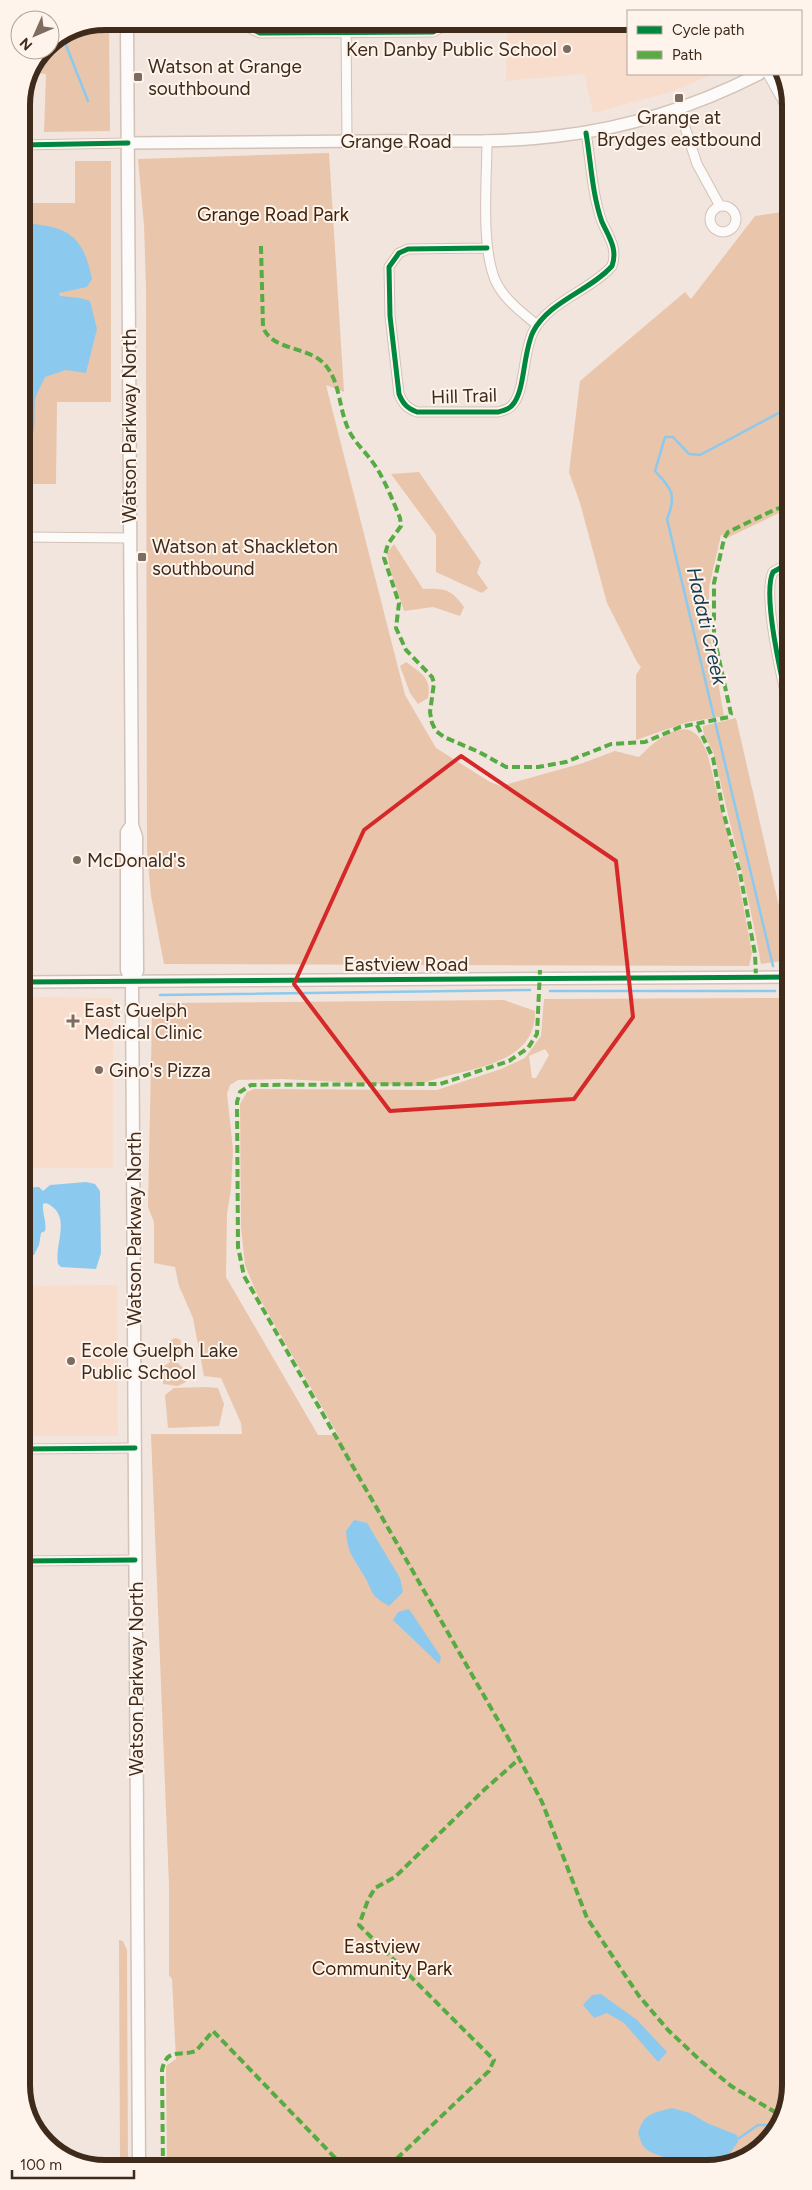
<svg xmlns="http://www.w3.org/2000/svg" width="812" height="2190" viewBox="0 0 812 2190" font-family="Figtree,sans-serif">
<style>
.built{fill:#f8ddcc}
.green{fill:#e9c5ac;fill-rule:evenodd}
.water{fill:#8bcaee}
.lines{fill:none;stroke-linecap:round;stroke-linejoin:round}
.stream{stroke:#8bcaee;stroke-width:2.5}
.minor-casing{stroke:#d2c2b8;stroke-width:11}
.tertiary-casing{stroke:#d2c2b8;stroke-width:14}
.secondary-casing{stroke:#d2c2b8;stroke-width:15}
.minor{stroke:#fdfbfa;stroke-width:9}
.tertiary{stroke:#fdfbfa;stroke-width:11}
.secondary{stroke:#fdfbfa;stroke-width:12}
.quiet{stroke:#56ab43;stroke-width:4;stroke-dasharray:8 4;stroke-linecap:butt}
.cycleway-casing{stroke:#fff4ec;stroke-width:8}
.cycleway{stroke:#00873e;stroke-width:5}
.marked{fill:none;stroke:#d62828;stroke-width:4;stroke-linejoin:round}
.poi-dot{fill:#7e6c60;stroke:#fff4ec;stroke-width:2}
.labels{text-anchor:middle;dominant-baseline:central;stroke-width:4;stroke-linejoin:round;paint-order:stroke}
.poi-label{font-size:19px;fill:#3f2b1c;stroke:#fff4ec;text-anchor:start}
.street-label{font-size:19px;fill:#3f2b1c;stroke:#fff4ec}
.park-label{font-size:19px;fill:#402108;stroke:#fff4ec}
.water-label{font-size:20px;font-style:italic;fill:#133c52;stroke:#fff4ec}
.rim{fill:none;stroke:#3f2b1c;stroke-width:6}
</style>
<rect width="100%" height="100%" fill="#f2e5dd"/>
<path class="built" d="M628 22V74H714L671 92 593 113 584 74 506 81 507 23Z
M23 997 113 998V1168H23Z
M117 1285 118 1436H23V1286Z"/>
<path class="green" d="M109 27 110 131 44 132 46 74 34 73 44 50H50V43L73 28Z
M329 153 344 392 326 385 405 695 436 748 490 782 501 786 583 763 615 751 639 757C651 745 679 717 697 735 701 739 704 747 707 752L737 872 752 953 749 966 164 964 151 896 147 851 146 287 144 225 138 159Z
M75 161H111V402H57L56 484H22V203H75Z
M788 211V510L779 513 729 537 721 535 709 587V631L724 716 688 722 636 740V675L641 667 637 662 607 603 580 503 569 472 580 381 685 292 691 299 755 216Z
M419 472 481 562 477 573 488 588 482 593 436 572V535L391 474Z
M394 544 423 589C445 588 451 589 464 607L460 616 433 607 404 611 390 569 387 553Z
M406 662C421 673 432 678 428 698L418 704 410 693 400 666Z
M736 718 789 950V960L761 964C749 894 730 827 715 758 713 747 702 737 703 726Z
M789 998 791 2085 773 2136 729 2166 167 2168 166 2066 176 2059 172 1979 169 1975V1885L151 1434H242L241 1423 221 1378 204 1376 193 1318 179 1286 175 1267 154 1263V1222L148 1207 152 1016 167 1003 504 1000 535 1011C536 1071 457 1067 417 1086L282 1079 238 1080 230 1085 227 1094 233 1149 231 1189 227 1214 226 1277 318 1435H338L256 1292 245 1265 241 1227 240 1104 247 1092 254 1089 437 1090 501 1069 525 1058 541 1036 544 999ZM545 1049 549 1055 536 1078H532L529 1056Z
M176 1338 181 1340C181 1348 179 1358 174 1363H178L183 1368 186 1382 178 1386 163 1384V1367L170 1362 166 1350 172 1339Z
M206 1387 218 1388 224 1404 219 1426 168 1428 165 1395 174 1388Z
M119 1940 123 1941 127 1950 128 2168H120Z"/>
<path class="water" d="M34 224C73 228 84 241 92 279L87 287 59 293 60 296 80 298 90 301 97 329 86 373 66 370 45 377C42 384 37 392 35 400 33 413 38 432 28 443L22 441V230Z
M86 1182 95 1184 100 1191 101 1253 96 1269 61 1267 58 1264C54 1243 73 1215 46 1203L43 1204C42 1213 47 1222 45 1231L41 1233 39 1245 34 1255 23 1257V1188L39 1187 43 1191 50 1185Z
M354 1520 367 1523 400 1578 403 1592 389 1606C368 1594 374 1592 363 1574 352 1555 348 1554 346 1531Z
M409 1609 441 1657 439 1664 393 1620 398 1612Z
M601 1994 637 2020 667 2052 658 2062 624 2023 607 2013 594 2018 583 2005 592 1995Z
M672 2108 690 2113 707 2123 737 2135 738 2142 724 2161C706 2162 657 2162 644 2147 641 2144 640 2137 638 2133 644 2113 653 2113 672 2108Z"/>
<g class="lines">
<path class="stream" d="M62 35 88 101
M773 966 667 519C677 495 672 489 655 471L665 437H673L689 454 700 455 788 408
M550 991H775
M160 995 530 990
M738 2139 758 2125H766L775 2132"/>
<defs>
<path id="minor" d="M346 25 347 141
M245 26 260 33 433 32 448 24
M768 74 788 110
M679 109 697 164 720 206
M487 140C487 179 480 251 497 284 506 301 523 313 537 325
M21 145 128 143
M710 219a13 13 0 1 1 26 0a13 13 0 1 1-26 0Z
M487 248 408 249 399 253 389 267 390 316 399 394C403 404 407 408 417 412H498C505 410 510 409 514 403 525 388 523 353 533 332 549 301 590 291 612 266 618 249 609 237 602 222 592 194 591 162 586 133
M22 537 130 538
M789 563 773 572C762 595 782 680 789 708
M23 1449 135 1448
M23 1561 135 1560"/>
<path id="tertiary" d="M128 143C207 142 286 141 366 141 430 140 495 144 558 136 629 128 696 106 759 74
M23 982 789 977"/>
<path id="secondary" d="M127 27 132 825 136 837 137 971 132 981 139 2168
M132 825 127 832V970L132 981"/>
</defs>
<use href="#minor" class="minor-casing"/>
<use href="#tertiary" class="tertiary-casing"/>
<use href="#secondary" class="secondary-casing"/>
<use href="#minor" class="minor"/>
<use href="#tertiary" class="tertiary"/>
<use href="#secondary" class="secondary"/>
<path class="quiet" d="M261 246 263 327C271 349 303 347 320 360 340 376 338 404 347 426 352 440 363 449 371 460 383 475 393 501 400 518L401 526 388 544 384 558 399 603 396 628 406 650 432 677 434 683 430 712 432 723 436 731 444 737 479 752 506 767H538L566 762 611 744 645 742 680 727 729 717 731 714 714 636V583L724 539 728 532 774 510 788 505
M697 725 713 758 723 811 740 873 755 954 756 977
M540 970 537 1034 528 1048 509 1061 440 1084 251 1085 240 1092 237 1102 238 1247 244 1276 511 1743 542 1802 587 1918 639 1996 668 2030 702 2062 731 2086 780 2115
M388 2167 489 2071 494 2060 359 1925 368 1900 375 1888 395 1877 485 1789 519 1759
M163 2168 162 2070C167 2047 179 2057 196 2051L213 2031 344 2167"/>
<defs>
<path id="cycleway" d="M245 26 260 33 433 32 448 24
M21 145 128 143
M487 248 408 249 399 253 389 267 390 316 399 394C403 404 407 408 417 412H498C505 410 510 409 514 403 525 388 523 353 533 332 549 301 590 291 612 266 618 249 609 237 602 222 592 194 591 162 586 133
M789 563 773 572C762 595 782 680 789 708
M23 982 789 977
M23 1449 135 1448
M23 1561 135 1560"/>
</defs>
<use href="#cycleway" class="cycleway-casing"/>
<use href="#cycleway" class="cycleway"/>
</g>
<path class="marked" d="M461 756 616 861 633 1017 574 1099 390 1111 294 984 364 830Z"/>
<g class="poi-dot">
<circle cx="567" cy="49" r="5"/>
<rect x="133" y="72" width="10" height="10" rx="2.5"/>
<rect x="674" y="93" width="10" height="10" rx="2.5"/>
<rect x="137" y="552" width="10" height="10" rx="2.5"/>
<circle cx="77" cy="860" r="5"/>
<path d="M70.5 1013.5h5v5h5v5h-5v5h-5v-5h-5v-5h5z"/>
<circle cx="99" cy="1070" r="5"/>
<circle cx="71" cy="1361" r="5"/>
</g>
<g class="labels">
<g class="poi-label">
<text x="557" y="49" text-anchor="end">Ken Danby Public School</text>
<text x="148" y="66">Watson at Grange<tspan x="148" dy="22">southbound</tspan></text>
<text x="679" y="117" text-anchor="middle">Grange at<tspan x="679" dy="22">Brydges eastbound</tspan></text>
<text x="152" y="546">Watson at Shackleton<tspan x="152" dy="22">southbound</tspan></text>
<text x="87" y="860">McDonald's</text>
<text x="84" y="1010">East Guelph<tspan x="84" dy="22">Medical Clinic</tspan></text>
<text x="109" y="1070">Gino's Pizza</text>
<text x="81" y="1350">Ecole Guelph Lake<tspan x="81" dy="22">Public School</tspan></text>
</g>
<g class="street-label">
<text x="396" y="141">Grange Road</text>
<text transform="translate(464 396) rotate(-2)">Hill Trail</text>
<text transform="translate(129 426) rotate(-90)">Watson Parkway North</text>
<text x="406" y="964">Eastview Road</text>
<text transform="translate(134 1229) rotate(-90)">Watson Parkway North</text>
<text transform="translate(136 1679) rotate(-90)">Watson Parkway North</text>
</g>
<g class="park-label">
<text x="273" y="214">Grange Road Park</text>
<text x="382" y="1946">Eastview<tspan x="382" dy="22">Community Park</tspan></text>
</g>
<g class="water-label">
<text transform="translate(707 626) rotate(77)">Hadati Creek</text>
</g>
</g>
<path d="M0 0H812V2190H0ZM105 30H707A75 75 0 0 1 782 105V2085A75 75 0 0 1 707 2160H105A75 75 0 0 1 30 2085V105A75 75 0 0 1 105 30Z" fill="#fff4ec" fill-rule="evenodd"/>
<path class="rim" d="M105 30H707A75 75 0 0 1 782 105V2085A75 75 0 0 1 707 2160H105A75 75 0 0 1 30 2085V105A75 75 0 0 1 105 30Z"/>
<rect x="627" y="10" width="175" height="65" fill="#fff4ec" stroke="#b2a499"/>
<rect x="637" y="26" width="25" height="8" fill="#00873e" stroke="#b2a499"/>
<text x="672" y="35" font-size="15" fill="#3f2b1c">Cycle path</text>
<rect x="637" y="51" width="25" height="8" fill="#56ab43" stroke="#b2a499"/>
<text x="672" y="60" font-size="15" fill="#3f2b1c">Path</text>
<g transform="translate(35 35) rotate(225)"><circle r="24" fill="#fff4ec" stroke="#b2a499"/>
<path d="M0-4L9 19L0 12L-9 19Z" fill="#7e6c60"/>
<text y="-8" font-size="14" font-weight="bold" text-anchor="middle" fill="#3f2b1c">N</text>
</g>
<path d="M12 2170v8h122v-8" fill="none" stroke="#3f2b1c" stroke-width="2.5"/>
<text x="20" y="2170" font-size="15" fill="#3f2b1c" stroke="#fff4ec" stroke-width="4" paint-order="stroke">100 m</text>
</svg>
